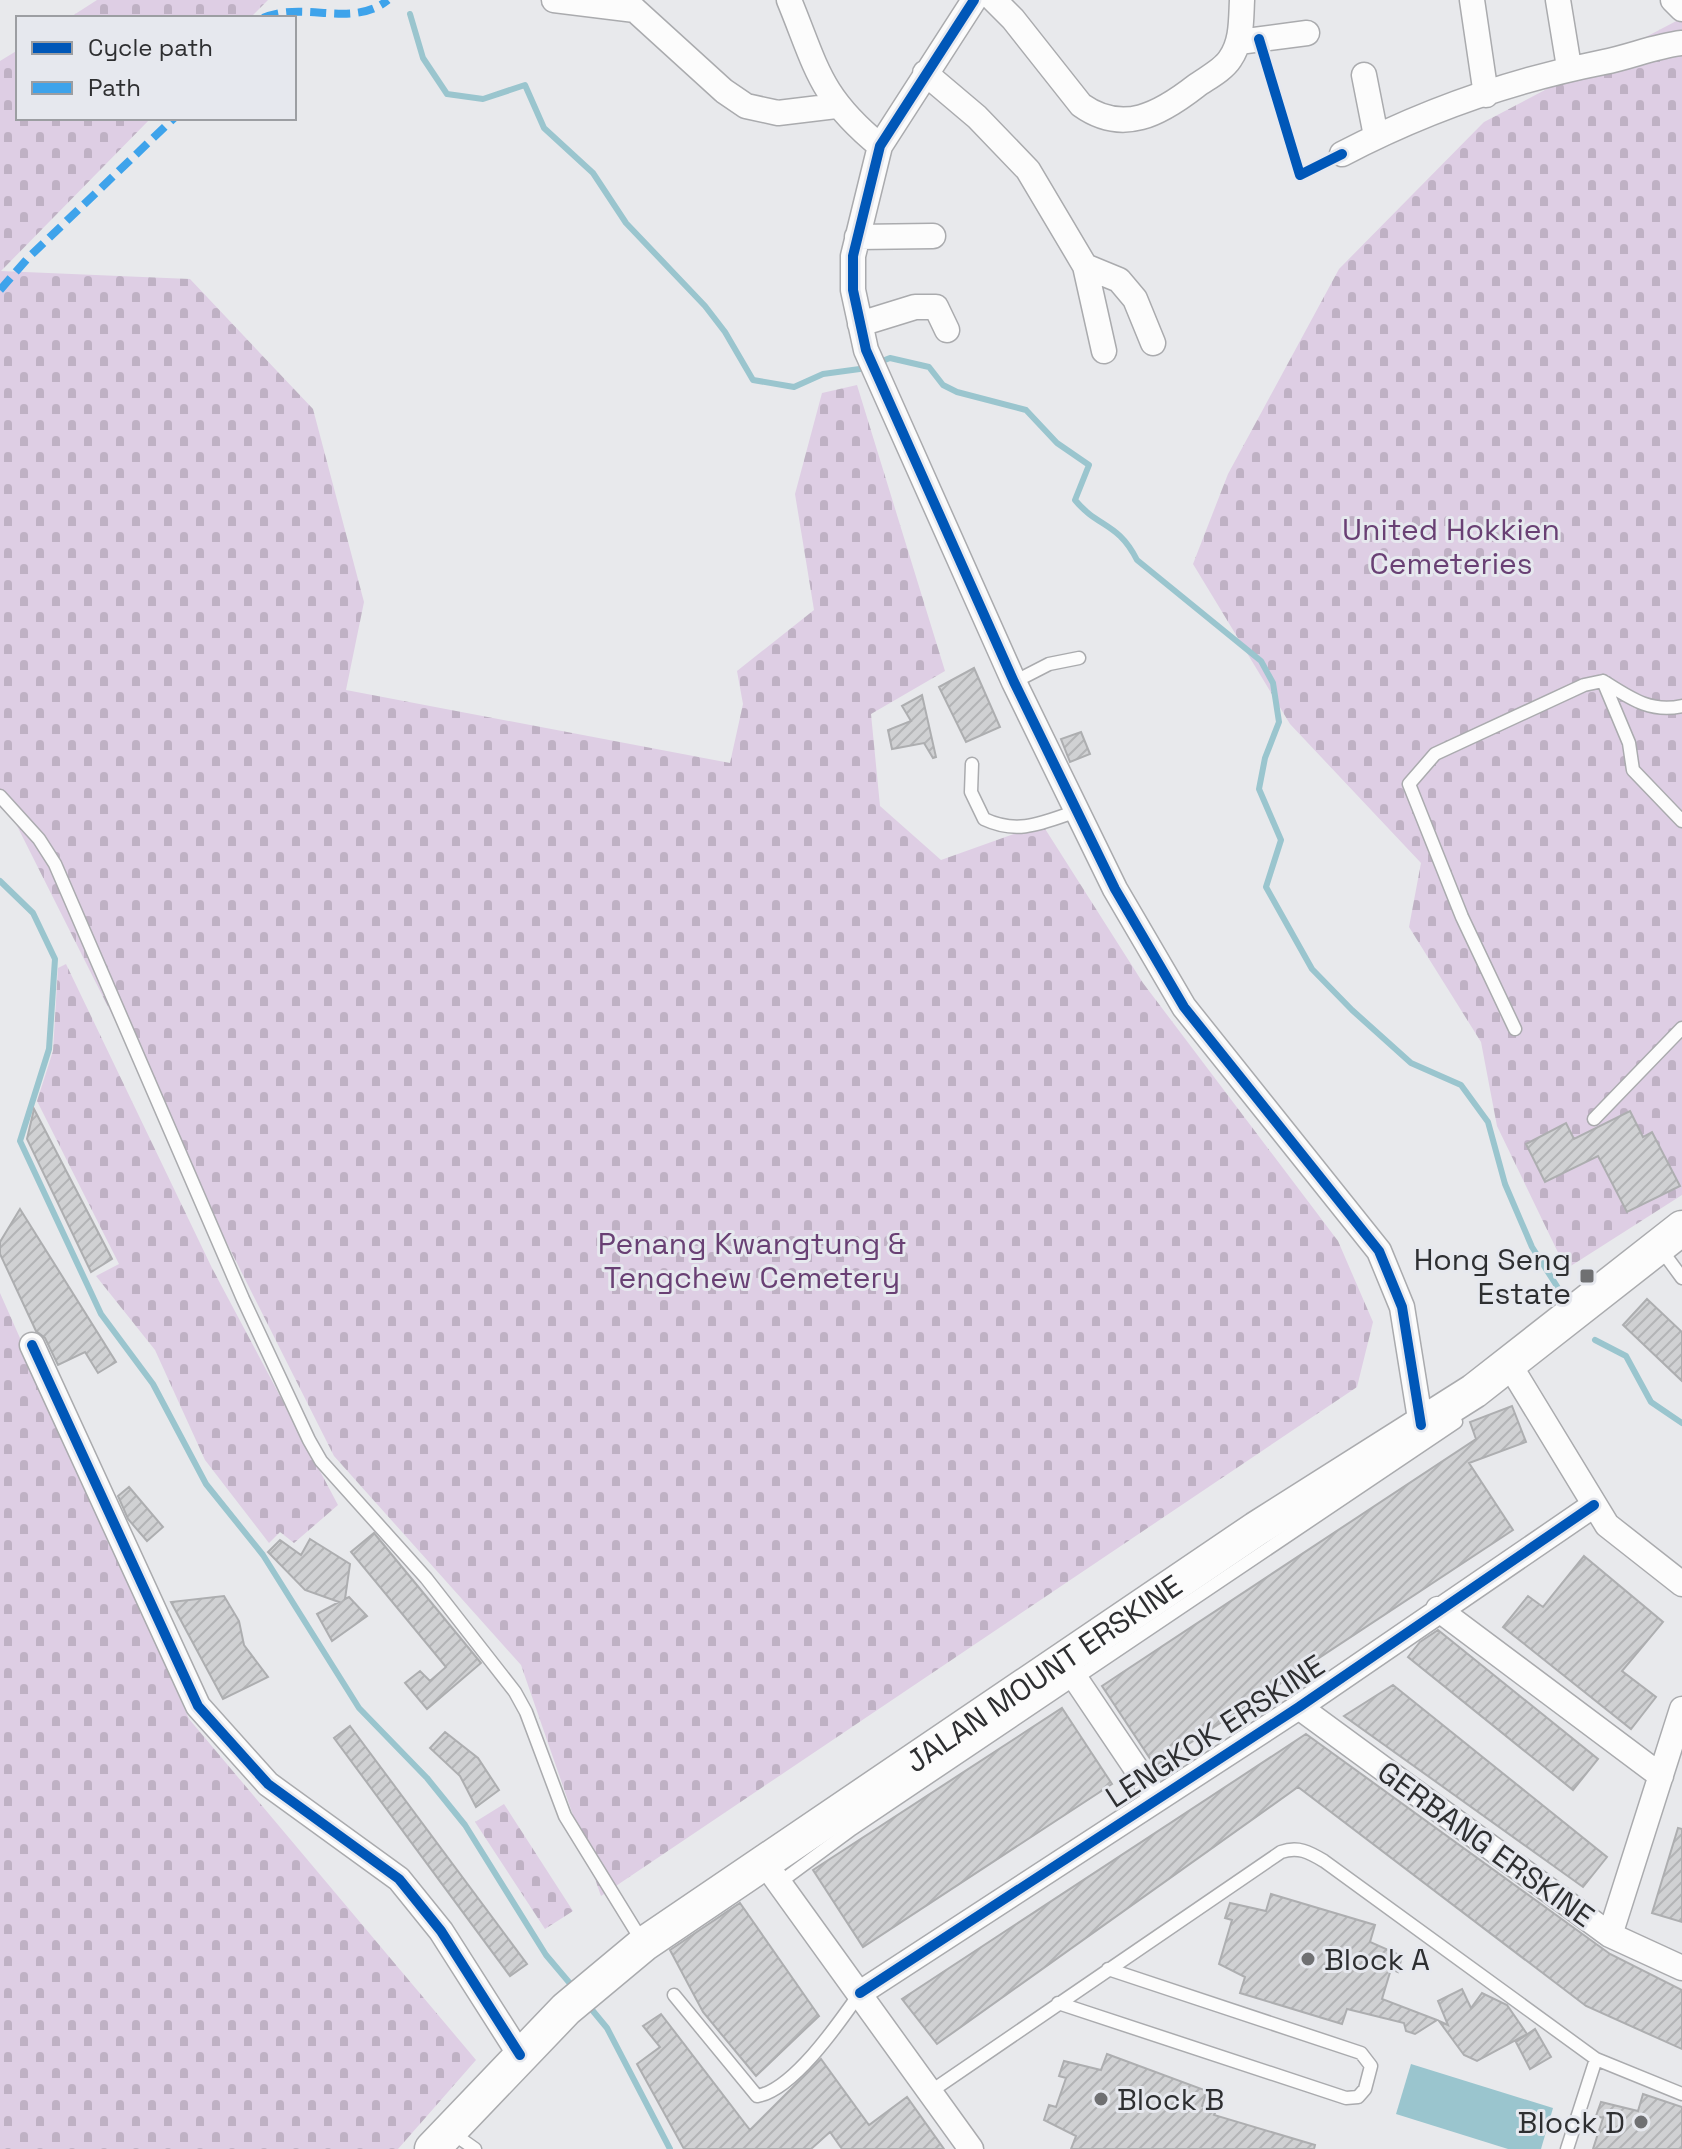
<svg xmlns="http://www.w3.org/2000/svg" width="1682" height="2149" viewBox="0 0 1682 2149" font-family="'Space Grotesk',sans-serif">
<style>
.cemetery{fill:url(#cemetery-stones)}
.water{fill:#9ac5ce}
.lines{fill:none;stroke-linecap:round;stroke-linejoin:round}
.stream{stroke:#9ac5ce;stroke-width:6}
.building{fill:url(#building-hatch);stroke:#adaeb0;stroke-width:2}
.lane-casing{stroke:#aaabae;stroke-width:15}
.street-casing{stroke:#aaabae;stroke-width:27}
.secondary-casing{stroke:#aaabae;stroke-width:37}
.lane{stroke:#fcfcfc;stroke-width:12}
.street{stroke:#fcfcfc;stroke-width:24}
.secondary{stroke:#fcfcfc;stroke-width:34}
.quiet{stroke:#3ea3eb;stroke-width:8;stroke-dasharray:16 8;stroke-linecap:butt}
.cycleway-casing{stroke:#e6e8ee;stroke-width:15}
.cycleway{stroke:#0057b8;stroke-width:10}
.poi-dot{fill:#6f7072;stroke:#e6e8ee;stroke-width:3}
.labels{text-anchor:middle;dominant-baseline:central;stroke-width:6;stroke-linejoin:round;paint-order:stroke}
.park-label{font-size:30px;fill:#694074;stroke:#e6e8ee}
.poi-label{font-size:30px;fill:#2e2f31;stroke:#e6e8ee;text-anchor:end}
.street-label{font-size:30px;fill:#2e2f31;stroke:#e6e8ee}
</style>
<defs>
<pattern id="cemetery-stones" width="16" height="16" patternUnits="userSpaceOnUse" patternTransform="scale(2)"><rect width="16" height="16" fill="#decee4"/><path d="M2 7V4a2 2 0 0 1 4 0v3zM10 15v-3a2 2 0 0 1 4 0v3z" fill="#bfb1c4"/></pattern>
<pattern id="building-hatch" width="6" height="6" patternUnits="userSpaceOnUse" patternTransform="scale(2)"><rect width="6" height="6" fill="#d0d1d3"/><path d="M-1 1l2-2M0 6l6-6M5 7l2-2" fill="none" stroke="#b3b4b6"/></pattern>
</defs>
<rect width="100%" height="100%" fill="#e8e9ec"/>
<path class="cemetery" d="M97 0H268L250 18H69Z
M1682 18V1195L1566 1269 1497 1126 1481 1042 1409 927 1421 863 1290 724 1193 564 1228 474 1339 269 1484 122Z
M18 50V118H151L1 271 190 279 313 409 364 602 346 690 730 763 743 704 737 671 814 610 795 494 822 393 857 385 945 671 871 714 880 806 941 860 1042 824 1143 983 1338 1241 1373 1322 1357 1387 601 1896 521 1665 334 1456 0 792V61Z
M66 964 212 1268 338 1505 294 1543 280 1532 269 1543 205 1460 155 1350 96 1276 119 1264 37 1101 53 1051 58 968Z
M0 1293 189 1719 476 2060 398 2149H0Z
M504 1804 573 1911 545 1929 475 1822Z"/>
<path class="water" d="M1411 2064 1553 2108 1541 2149H1508L1396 2114Z"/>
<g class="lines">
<path class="stream" d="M410 14 423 58 447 94 483 99 525 85 544 128 593 173 626 223 705 306 725 332 753 380 794 387 823 374 867 368
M877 363 890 358 929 367 943 385 957 392 1026 410 1057 443 1089 465 1075 500C1098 528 1118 522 1137 560L1261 661 1273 683 1279 722 1265 758 1259 789 1281 840 1266 887 1312 969 1352 1010 1411 1063 1461 1085 1488 1122 1505 1184 1532 1247 1560 1291
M0 881 33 913 55 959 49 1049 20 1141 101 1314 153 1384 206 1484 263 1555 359 1708 427 1778 465 1825 546 1955 573 1987
M1595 1340 1626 1356 1651 1402 1682 1423
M588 2005 607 2028 670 2149"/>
</g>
<path class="building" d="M974 668 1000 727 966 742 939 687Z
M922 695 936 757 933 758 924 743 892 749 888 730 911 721 902 706Z
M1081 732 1090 754 1070 762 1061 739Z
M34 1109 112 1259 91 1272 27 1139Z
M1630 1111 1643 1137 1652 1132 1680 1186 1627 1212 1598 1156 1545 1182 1526 1144 1566 1123 1574 1139Z
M20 1209 116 1362 98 1373 85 1352 58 1365 45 1338 36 1331 0 1254V1242Z
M1647 1299 1682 1332V1381L1623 1325Z
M1512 1406 1526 1442 1469 1463 1513 1530 1155 1766 1102 1686 1476 1439 1470 1422Z
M129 1487 163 1527 147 1541 128 1519 118 1496Z
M374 1533 481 1663 427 1709 405 1683 420 1671 430 1681 446 1667 351 1552Z
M310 1539 350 1564 345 1599 349 1597 367 1616 332 1641 317 1614 339 1602 305 1590 268 1552 280 1540 301 1555Z
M1584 1556 1663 1622 1622 1671 1656 1697 1631 1729 1503 1627 1528 1596 1543 1607Z
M224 1596 239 1621 244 1645 268 1677 223 1699 171 1602Z
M1438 1630 1598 1759 1573 1790 1408 1657 1420 1642Z
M1393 1685 1607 1857 1583 1887 1344 1716Z
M1062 1708 1112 1784 863 1947 813 1870Z
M350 1726 527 1964 510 1976 334 1738Z
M445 1732 478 1758 499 1790 476 1807 460 1776 430 1748Z
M1306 1734 1610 1954 1682 1990V2049L1586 2006 1298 1787 937 2044 902 1999Z
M1678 1828 1682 1829V1922L1652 1913Z
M1271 1894 1375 1925 1370 1942 1402 1956 1398 1972 1391 1969 1382 1999 1437 2020 1415 2034 1406 2031 1404 2023 1347 2009 1342 2024 1240 1993 1245 1977 1219 1964 1232 1920 1225 1918 1230 1903 1266 1911Z
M740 1903 819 2016 756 2076 703 2012 670 1950Z
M1462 1989 1471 2008 1482 1993 1507 2005 1527 2034 1477 2061 1464 2055 1439 2021 1448 2025 1438 2001Z
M661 2014 750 2130 821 2059 869 2125 907 2097 944 2149H842L830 2132 811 2149H684L637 2064 660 2047 643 2026Z
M1535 2029 1551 2057 1530 2069 1516 2042Z
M1107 2054 1207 2091 1202 2106 1216 2111 1214 2115 1315 2145 1314 2149H1071L1076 2136 1044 2120 1049 2105 1056 2107 1066 2078 1059 2076 1064 2061 1101 2070Z
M1643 2094 1682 2107V2149H1593L1603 2118 1596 2116 1601 2102 1638 2111Z"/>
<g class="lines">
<defs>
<path id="lane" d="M1603 681 1629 743 1633 770 1682 821
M1014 682 1049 664 1079 658
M972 764 971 792 984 819C1018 835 1042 823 1077 811
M0 796 39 839 55 864 243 1299 309 1440 321 1461 426 1578 515 1692 526 1712 565 1816 642 1941
M1515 1029 1462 917 1409 784 1435 754 1584 685 1603 681C1630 698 1650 713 1682 706
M1594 1119 1682 1028
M1660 1248 1682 1278
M779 1883 852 1829 1456 1422
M674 1995 757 2096C793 2090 839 2023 860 1993
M1058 2003 1346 2098 1358 2097 1365 2089 1371 2066 1361 2053 1108 1969
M930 2092 1281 1852C1298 1846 1309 1852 1324 1861L1596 2059 1682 2094
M451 2132 475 2149
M1567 2149 1596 2059"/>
<path id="street" d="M554 0 635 10 724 91 746 106 778 113 836 106
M789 0C817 68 819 96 880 146
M974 0 880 146 853 256V290L866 350 1014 682 1115 889 1184 1007 1379 1251 1402 1307 1421 1425
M994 0 1013 19 1081 105C1123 135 1160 114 1196 86 1207 78 1223 70 1230 59 1242 42 1241 21 1242 0
M1472 0 1486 95
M1558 0 1569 67
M1673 0 1682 9
M1239 42 1307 33
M925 73 977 117 1028 170 1085 266 1119 280 1135 299 1153 343
M1364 75 1376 136
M1342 154C1424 111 1513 80 1604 62 1630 57 1655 46 1682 43
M857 237 933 236
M1085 266 1104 351
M860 324 915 307H936L947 330
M32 1345 198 1706 268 1784 399 1879 441 1931 520 2055
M1509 1364 1607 1525 1682 1584
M1438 1609 1661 1776
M1063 1660 1156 1798
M1299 1707 1610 1935 1682 1968
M764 1862 971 2149
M1610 1935 1682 1709
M860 1993 1299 1707 1594 1505"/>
<g id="secondary">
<path id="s1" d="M432 2149 566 2009 644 1944 1256 1529 1474 1391 1682 1228"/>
</g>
</defs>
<use href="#lane" class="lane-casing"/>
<use href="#street" class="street-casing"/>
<use href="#secondary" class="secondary-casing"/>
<use href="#lane" class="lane"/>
<use href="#street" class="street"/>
<use href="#secondary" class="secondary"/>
<path class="quiet" d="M263 18C304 0 352 29 388 0
M0 290 28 258 174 118"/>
<defs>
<path id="cycleway" d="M974 0 880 146 853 256V290L866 350 1014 682 1115 889 1184 1007 1379 1251 1402 1307 1421 1425
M1259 39 1300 175 1342 154
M32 1345 198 1706 268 1784 399 1879 441 1931 520 2055
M860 1993 1299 1707 1594 1505"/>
</defs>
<use href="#cycleway" class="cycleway-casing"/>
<use href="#cycleway" class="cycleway"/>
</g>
<g class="poi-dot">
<rect x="1579" y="1268" width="16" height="16" rx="4"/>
<circle cx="1308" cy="1959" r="8"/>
<circle cx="1101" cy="2099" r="8"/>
<circle cx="1641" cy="2122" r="8"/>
</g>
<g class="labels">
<g class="park-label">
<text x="1451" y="529">United Hokkien<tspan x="1451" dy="34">Cemeteries</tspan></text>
<text x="752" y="1243">Penang Kwangtung &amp;<tspan x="752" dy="34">Tengchew Cemetery</tspan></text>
</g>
<g class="poi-label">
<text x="1571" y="1259">Hong Seng<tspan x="1571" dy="34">Estate</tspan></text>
<text x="1324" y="1959" text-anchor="start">Block A</text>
<text x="1117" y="2099" text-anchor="start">Block B</text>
<text x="1625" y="2122">Block D</text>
</g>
<g class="street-label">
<text stroke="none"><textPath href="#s1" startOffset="778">JALAN MOUNT ERSKINE</textPath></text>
<text transform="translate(1215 1731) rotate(-33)">LENGKOK ERSKINE</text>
<text transform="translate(1486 1844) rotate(36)">GERBANG ERSKINE</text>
</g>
</g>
<rect x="16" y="16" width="280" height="104" fill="#e6e8ee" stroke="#9c9ea2" stroke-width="2"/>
<rect x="32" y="42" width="40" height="12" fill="#0057b8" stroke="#9c9ea2" stroke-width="2"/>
<text x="88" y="56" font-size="24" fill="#2e2f31">Cycle path</text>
<rect x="32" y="82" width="40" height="12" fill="#3ea3eb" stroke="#9c9ea2" stroke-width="2"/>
<text x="88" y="96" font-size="24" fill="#2e2f31">Path</text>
</svg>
